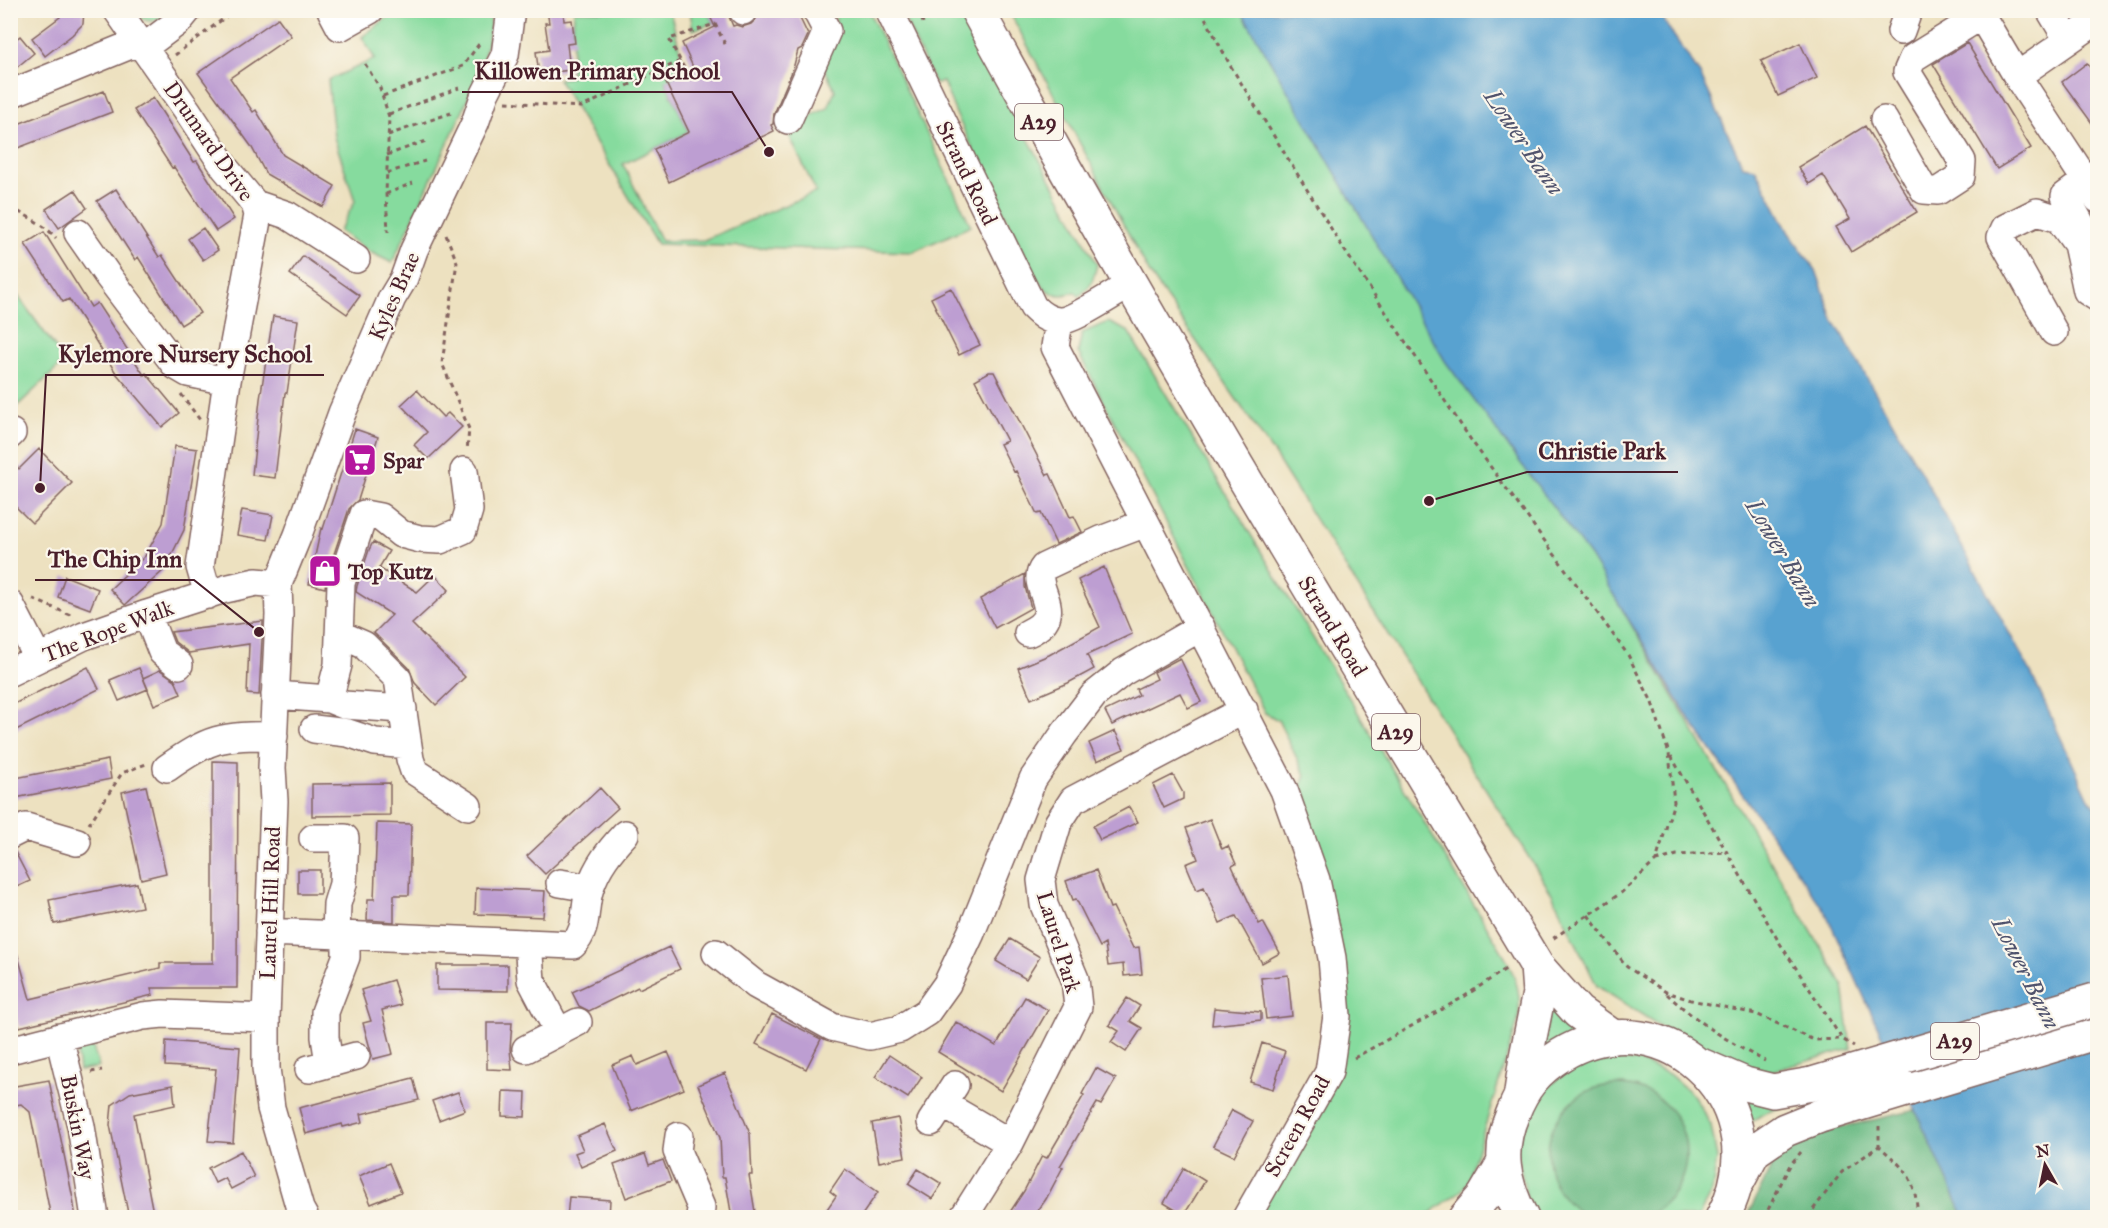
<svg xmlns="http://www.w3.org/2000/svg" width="2108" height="1228" viewBox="0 0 2108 1228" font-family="'IM FELL Great Primer',serif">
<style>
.green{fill:#86db9e;stroke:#687d64;stroke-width:1.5}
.forest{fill:#6cbb85;stroke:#5b6d58;stroke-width:1.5}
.water{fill:#59a2d0;stroke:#52607e;stroke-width:1.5}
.building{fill:#bd9ed2}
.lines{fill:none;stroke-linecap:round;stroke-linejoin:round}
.minor-casing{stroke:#83635f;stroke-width:30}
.major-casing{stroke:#83635f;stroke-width:36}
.highway-casing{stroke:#83635f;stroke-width:36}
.path{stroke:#83635f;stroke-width:3;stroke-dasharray:4.5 4.5;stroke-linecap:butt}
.minor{stroke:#fff;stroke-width:27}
.major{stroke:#fff;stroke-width:33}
.highway{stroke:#fff;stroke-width:33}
.highway-bridge-casing{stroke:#83635f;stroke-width:36;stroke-linecap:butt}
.highway-bridge{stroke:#fff;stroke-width:33}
.labels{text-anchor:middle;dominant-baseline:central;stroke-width:4.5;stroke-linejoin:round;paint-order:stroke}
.shield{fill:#fbf7ec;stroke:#7f6065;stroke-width:1.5}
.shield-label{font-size:21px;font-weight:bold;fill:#4a1f2b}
.street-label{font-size:22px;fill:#4a1f2b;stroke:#fbf7ec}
.poi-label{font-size:22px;font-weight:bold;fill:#4a1f2b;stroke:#fbf7ec;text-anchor:start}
.water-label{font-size:24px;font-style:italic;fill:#50536d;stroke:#fbf7ec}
.leader{fill:none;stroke:#4a1f2b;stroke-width:2}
.callout-dot{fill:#4a1f2b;stroke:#fbf7ec;stroke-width:2}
.callout-label{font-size:24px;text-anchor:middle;font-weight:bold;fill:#4a1f2b;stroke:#fbf7ec;stroke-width:4.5;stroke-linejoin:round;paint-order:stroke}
</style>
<rect width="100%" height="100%" fill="#fbf7ec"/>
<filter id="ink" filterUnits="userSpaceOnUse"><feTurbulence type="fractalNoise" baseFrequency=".0167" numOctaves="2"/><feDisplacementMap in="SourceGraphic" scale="12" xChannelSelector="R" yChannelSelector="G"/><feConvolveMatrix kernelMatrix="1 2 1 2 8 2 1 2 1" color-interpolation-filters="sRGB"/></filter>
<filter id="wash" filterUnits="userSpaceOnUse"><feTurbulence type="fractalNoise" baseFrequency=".008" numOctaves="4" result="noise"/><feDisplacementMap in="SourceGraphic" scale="24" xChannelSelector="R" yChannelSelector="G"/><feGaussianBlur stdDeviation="1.35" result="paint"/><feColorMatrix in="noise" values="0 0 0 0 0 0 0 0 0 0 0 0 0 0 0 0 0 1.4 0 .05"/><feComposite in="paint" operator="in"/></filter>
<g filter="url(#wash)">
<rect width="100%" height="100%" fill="#ede1c0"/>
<path class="green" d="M134 11H170C157 23 146 26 134 11Z
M396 11H490C495 49 457 122 441 158 425 193 409 228 392 263L370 252 339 231 355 201 334 137 328 80 375 59 362 37Z
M574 11H670L685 71 665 81 689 132 623 164 661 241 704 240 816 192 788 133 791 125 828 108 835 90 822 63 836 20 833 11H869L971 226 912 252 657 244 558 79 571 77Z
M690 11H707L713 23 693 30Z
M901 11H958L1097 264C1094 278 1091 288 1079 296L1075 292C1051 301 1044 289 1032 271L957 116 943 82 935 84Z
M1009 11H1292L1815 888 1599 570 1843 985 1851 1049 1761 1074 1677 1037 1597 986 1552 894 1274 454 1150 274Z
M10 285 65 361 11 412H10Z
M1108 322 1128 331 1506 958C1517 981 1522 995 1518 1021L1467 1184 1462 1190 1425 1217H1256L1338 1073 1345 967 1301 786 1305 775 1278 720 1265 713 1078 352 1082 333Z
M1549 999 1579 1036 1544 1055Z
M89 1045 93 1047 99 1067 79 1071 77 1055 79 1049Z
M1604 1060 1638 1061 1669 1074 1694 1096 1711 1125 1717 1158 1712 1191 1698 1217H1535L1529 1210 1516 1147 1525 1116 1544 1089 1571 1069Z
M1834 1087 1763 1114 1743 1127 1732 1096Z"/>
<path class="forest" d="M1548 1154a69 69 0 1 1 138 0a69 69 0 1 1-138 0Z
M1916 1110 1964 1217 1746 1218 1778 1154 1825 1131Z"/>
<path class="water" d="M1241 11H1657L1700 74 1743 166 1755 168 1789 233 1816 270 1833 319 1924 477 2030 671 2089 799 2097 807V1217H1964L1825 911 1690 720 1591 558 1445 361Z"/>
<g id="blocks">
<path class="building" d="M57 10H84L83 24 72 35 45 56 32 38 60 17Z
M547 10H563L564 21 572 20 575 43 567 44 570 70 539 74 536 52 549 50 545 23H549Z
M707 10H726L733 26 736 25 742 27 751 24 756 19 758 14 765 10H796L808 35 802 48 798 50 793 69 774 114 773 124 771 125 774 131 669 182 654 149 689 132 665 81 693 67 682 43 715 27Z
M278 18 291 36 230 78 253 112 256 110 283 155 335 186 323 207 266 174 251 146 198 73Z
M20 36 34 53 10 73V44Z
M1800 43 1817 78 1778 96 1761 61Z
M1967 43 2031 148 1997 169 1933 64Z
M2087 63 2097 77V130L2062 82Z
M104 91 112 112 10 151V127Z
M153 98 194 162 197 161 234 219 216 231 174 167 172 168 134 110Z
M1865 126 1917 212 1851 252 1836 227 1850 219 1823 175 1809 184 1798 167Z
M116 189 159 257 162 255 200 313 181 325 138 257 135 260 97 201Z
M75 190 87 208 59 228 46 209Z
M203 228 218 250 203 260 188 239Z
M44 232 91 307 97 303 144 375 146 373 179 413 162 427 116 373 69 299 63 302 25 244Z
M303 256 360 296 347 314 290 274Z
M951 288 980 345 959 355 931 298Z
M273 316 298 320 287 393H285L275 478 252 475 260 399Z
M989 372H994L1047 475 1050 474 1070 517 1074 516 1082 532 1056 544 1041 513 1037 514 1016 471 1014 472 1000 444 1007 441 975 380Z
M417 390 443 417 448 413 462 427 428 459 414 445 427 432 401 405Z
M355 429 378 437 358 500 349 509 326 578 325 588 309 584 321 528 323 529Z
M175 446 197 449 184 530 164 570 125 605 110 589 145 556 163 523Z
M39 449 72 483 32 523 10 501V460L19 469Z
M242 510 273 515 268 540 237 535Z
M373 542 389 551 379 568 417 592 435 575 449 590 412 624 465 677 436 705 415 683 409 668 374 633 392 615 356 592 357 586 369 550Z
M1104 567 1132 634 1087 655 1094 669 1068 683 1031 699 1018 668 1049 655 1100 627 1078 580Z
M1025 574V587L1031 608 995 628 980 599Z
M65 576 98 589 90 609 58 597Z
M263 621 259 695 247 694 249 644 189 653 175 642 171 632Z
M1180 658 1201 702 1188 708 1180 693 1112 725 1105 711 1139 695 1136 689 1157 679 1154 672Z
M88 667 99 689 10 733V706Z
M139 668 148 689 119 701 110 680Z
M160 670 175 680 181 694 154 705 143 678Z
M1115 731 1124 749 1097 761 1089 743Z
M108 760 111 779 10 799V779Z
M213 761 238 762 237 988H151L153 995 19 1027 10 999V946L15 945 30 999 160 968V963H213Z
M1173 775 1183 793V799L1164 808 1153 785Z
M390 783V815L312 816V784Z
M146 786 166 873 141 879 122 792Z
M600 788 618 808 545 874 527 856Z
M1129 807 1138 822 1100 840 1093 826Z
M1210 819 1222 849 1228 846 1236 864 1232 866 1259 924 1263 922 1280 953 1262 963 1236 916 1220 923 1204 887 1197 890 1186 864 1198 859 1186 828Z
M377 823 411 824 409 895H394V922L367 920 368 899H374Z
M10 850H14L30 881 10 890Z
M298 870H320V894H298Z
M1096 870 1110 908 1113 907 1133 948 1139 947 1142 974 1124 976 1123 964 1108 966 1105 944 1100 947 1076 899 1073 900 1066 881Z
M137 883 142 907 54 924 49 900Z
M476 888 545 891 543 917 475 914Z
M1010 939 1040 957 1026 979 996 961Z
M669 947 680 969 639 989 638 987 589 1011 579 1006 572 992Z
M437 965H508V991L437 990Z
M1288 975 1292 1016 1266 1019 1261 978Z
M393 980 401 1005 382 1010 393 1054 373 1059 363 1023 371 1021 361 990Z
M1025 997 1048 1010 1001 1091 938 1052 956 1022 996 1046Z
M1127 998 1140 1006 1130 1021 1142 1028 1126 1052 1111 1042 1119 1031 1109 1025Z
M1214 1008 1261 1012V1020L1212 1025Z
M772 1014 821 1039 806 1069 756 1044Z
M487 1023H512L510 1049 512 1070 487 1069Z
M166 1041 240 1047 233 1143 208 1141 216 1069 165 1066Z
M1262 1043 1285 1051 1273 1089 1250 1082Z
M668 1052 684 1089 631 1111 612 1065 633 1056 637 1065Z
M889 1055 922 1077 908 1098 875 1077Z
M1096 1068 1116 1079 1101 1105 1097 1103 1060 1166 1063 1167 1046 1199 1033 1218H1006L1024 1191 1042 1156 1047 1158 1084 1095 1082 1094Z
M725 1073 750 1134 752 1175H749L756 1218H732L725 1177H722L720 1138 698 1085Z
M413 1078 419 1100 361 1114 363 1122 343 1127 342 1124 306 1134 299 1108Z
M49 1080 73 1199 76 1218H51L30 1112 21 1104 10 1106V1087Z
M173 1085 175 1105 134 1114 154 1218H129L110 1125 112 1105 130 1093Z
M503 1091 526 1092 525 1117 502 1116Z
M458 1092 465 1110 439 1120 432 1101Z
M1232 1110 1253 1121 1234 1156 1213 1146Z
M898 1118 905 1157 879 1162 872 1123Z
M605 1124 617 1151 581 1167 575 1153 583 1150 577 1136Z
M241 1151 254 1177 231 1189 225 1178 215 1183 208 1168Z
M645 1154 649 1165 663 1160 671 1181 626 1198 614 1165Z
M389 1163 401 1192 371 1204 359 1176Z
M1184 1168 1205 1181 1184 1215 1164 1203Z
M845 1169 878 1192 860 1218H821L836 1196 830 1191Z
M918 1169 942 1184 932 1199 908 1184Z
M569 1197 610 1200 609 1218H567Z"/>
</g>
</g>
<g filter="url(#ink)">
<use href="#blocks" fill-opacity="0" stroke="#83635f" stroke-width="1.5"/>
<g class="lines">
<defs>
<path id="minor" d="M117 10 187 110 225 168 255 204 258 215 227 381 200 567 208 595
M331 10 340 27 370 10
M889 10 1033 307C1040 314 1047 320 1058 321 1072 322 1116 292 1131 284
M1978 10 2017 76 2098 199
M2050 10 2068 40
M743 11V10
M1901 31 1906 17 1904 10
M2017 76 2098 20
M10 94 128 46 151 42 179 21 188 10
M788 120 827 31 816 10
M1884 120 1924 190 1938 191 1961 176 1962 161 1907 72 1913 58 1981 16
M2085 181 2065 196 2087 235
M255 204 287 215 356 259
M78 233 108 276 176 366 188 373 227 381
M1059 321 1055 347 1284 790 1316 880 1332 958 1337 1016 1329 1072 1246 1218
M2054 332 2001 237 2005 228 2037 212 2059 219 2077 244 2087 291 2098 298
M10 435 12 433
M10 604 38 658
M147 614 162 652 179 665
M1028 633C1071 613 1027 587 1044 567L1101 540 1146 523
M339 634 364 645 398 679 410 759 414 771 468 806
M10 672 84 636 147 614 225 589 256 582 278 584
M275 695 329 699 344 705 403 709
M329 699 338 665 341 583 364 514 380 517 401 534 420 539 440 540 463 530 469 510 464 471
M314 729 348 733 375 742 408 745
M167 768C209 738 222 735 274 736
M10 835 26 827 77 842
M313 838H345L343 884 337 904 336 935
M560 883 590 888
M269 932 573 945C589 929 583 908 590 888 597 866 610 850 625 834
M528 943 531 980 558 1031
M716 953 756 985 832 1027 870 1036 900 1029 927 1012 947 984 971 933 1033 779 1064 734 1094 695 1123 672 1201 627
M59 1037 81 1126 95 1218
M526 1049 578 1022
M10 1050 143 1016 163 1014 266 1018
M329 1063 325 1037V1012L346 957V935
M309 1069 356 1056
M943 1104 1010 1143
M931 1122 955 1085
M679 1136 677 1151 701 1207 700 1218
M305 1218 300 1209 271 1108 266 1068V1018L274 801 272 768 279 615 278 584 298 535 342 413 392 298 404 278 414 250 475 123 485 94 505 55 511 10
M963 1218 1010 1143 1078 1007 1075 979 1044 905 1041 880 1058 823 1073 800 1244 710"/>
<path id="major" d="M977 10C1154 335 1347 650 1537 966L1578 1012 1613 1037
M1521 1092 1526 1057 1539 993 1537 966"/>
<path id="highway" d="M1703 1066 1745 1084 1773 1091 1812 1084
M1909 1089 2098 1032
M1738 1181 1754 1151 1785 1130 1820 1116
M1465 1218 1484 1196 1503 1164
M1522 1218C1503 1183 1497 1150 1513 1113 1523 1087 1537 1070 1561 1055 1668 990 1783 1110 1722 1218"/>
</defs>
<use href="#minor" class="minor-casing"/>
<use href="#major" class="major-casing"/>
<use href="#highway" class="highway-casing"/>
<path class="path" d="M919 10 924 26
M1201 10 1230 65 1345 251 1471 440 1628 655 1651 700 1669 753 1674 802 1656 861 1621 893 1552 939
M175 55 235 10
M365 64 380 88 389 117 386 194 388 232
M684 68 669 39 715 24 727 48
M383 96 463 66 479 44
M506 102 582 107 680 61
M389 114 459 88
M388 135 451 113
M387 155 429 140
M387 173 425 161
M386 194 413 183
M10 208C26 215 45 225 56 238
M446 235 457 262 442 363 469 429 467 451
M181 394 200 420
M33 599 73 616
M1671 756 1779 942 1842 1039 1854 1046
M89 824 122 773 146 764
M1656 861 1677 855 1726 852
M1588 915 1627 967 1666 992 1691 1000 1756 1014 1814 1040 1842 1039
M1667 994C1692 1018 1733 1045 1765 1061
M1354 1058 1462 998 1507 968
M91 1072 102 1070
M1879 1126V1146C1908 1172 1915 1176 1918 1218
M1764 1218 1790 1165 1801 1152
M1811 1218 1812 1211 1842 1172 1879 1146"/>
<use href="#minor" class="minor"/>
<use href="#major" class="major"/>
<use href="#highway" class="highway"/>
<defs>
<path id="highway-bridge" d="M1812 1084 2098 999
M1820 1116 1909 1089"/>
</defs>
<use href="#highway-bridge" class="highway-bridge-casing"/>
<use href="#highway-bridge" class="highway-bridge"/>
</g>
</g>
<defs>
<symbol id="supermarket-square" viewBox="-11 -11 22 22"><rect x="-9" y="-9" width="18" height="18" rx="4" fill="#b5179e" stroke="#fbf7ec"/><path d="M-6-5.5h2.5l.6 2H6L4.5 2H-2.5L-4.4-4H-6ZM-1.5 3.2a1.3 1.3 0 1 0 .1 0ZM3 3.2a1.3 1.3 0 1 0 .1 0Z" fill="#fff"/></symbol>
<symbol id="shop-square" viewBox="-11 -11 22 22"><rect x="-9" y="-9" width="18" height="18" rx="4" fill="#b5179e" stroke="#fbf7ec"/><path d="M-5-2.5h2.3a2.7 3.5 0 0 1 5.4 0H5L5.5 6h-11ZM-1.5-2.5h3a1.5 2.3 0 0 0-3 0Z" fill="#fff"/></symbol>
</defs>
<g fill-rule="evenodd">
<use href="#supermarket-square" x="341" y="441" width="38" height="38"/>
<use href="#shop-square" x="306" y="552" width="38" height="38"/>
</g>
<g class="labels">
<g class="shield">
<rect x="1015" y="104" width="48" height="36" rx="4.5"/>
<rect x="1372" y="714" width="48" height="36" rx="4.5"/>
<rect x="1931" y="1023" width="48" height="36" rx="4.5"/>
</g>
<g class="shield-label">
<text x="1039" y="122">A29</text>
<text x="1396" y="732">A29</text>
<text x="1955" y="1041">A29</text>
</g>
<g class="street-label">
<text transform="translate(209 141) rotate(55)">Drumard Drive</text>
<text transform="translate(967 173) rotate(64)">Strand Road</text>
<text transform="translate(394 296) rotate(-66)">Kyles Brae</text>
<text transform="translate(1333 626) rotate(59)">Strand Road</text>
<text transform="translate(108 631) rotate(-21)">The Rope Walk</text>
<text transform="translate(270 903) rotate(-88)">Laurel Hill Road</text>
<text transform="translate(1059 942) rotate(73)">Laurel Park</text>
<text transform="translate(1297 1126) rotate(-61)">Screen Road</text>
<text transform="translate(78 1127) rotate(79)">Buskin Way</text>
</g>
<g class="poi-label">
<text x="383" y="460">Spar</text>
<text x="348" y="571">Top Kutz</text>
</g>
<g class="water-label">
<text transform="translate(1524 142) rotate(56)">Lower Bann</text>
<text transform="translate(1783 553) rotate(59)">Lower Bann</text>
<text transform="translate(2026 973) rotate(63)">Lower Bann</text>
</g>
</g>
<path class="leader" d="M769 152L732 92H462M40 488L46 375H324M1429 501L1527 472H1678M259 632L194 580H35"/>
<g class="callout-dot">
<circle cx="769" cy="152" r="6"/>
<circle cx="40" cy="488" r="6"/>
<circle cx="1429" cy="501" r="6"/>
<circle cx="259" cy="632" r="6"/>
</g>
<g class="callout-label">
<text x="597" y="79">Killowen Primary School</text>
<text x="185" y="362">Kylemore Nursery School</text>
<text x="1602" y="459">Christie Park</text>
<text x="115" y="567">The Chip Inn</text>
</g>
<rect width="2108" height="1228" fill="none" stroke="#fbf7ec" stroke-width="36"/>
<g transform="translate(2045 1165) rotate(351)" stroke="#fbf7ec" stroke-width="4.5" paint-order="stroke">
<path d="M0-4.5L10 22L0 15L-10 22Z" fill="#4a1f2b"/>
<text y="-9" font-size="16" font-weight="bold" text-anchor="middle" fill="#4a1f2b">N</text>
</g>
</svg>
